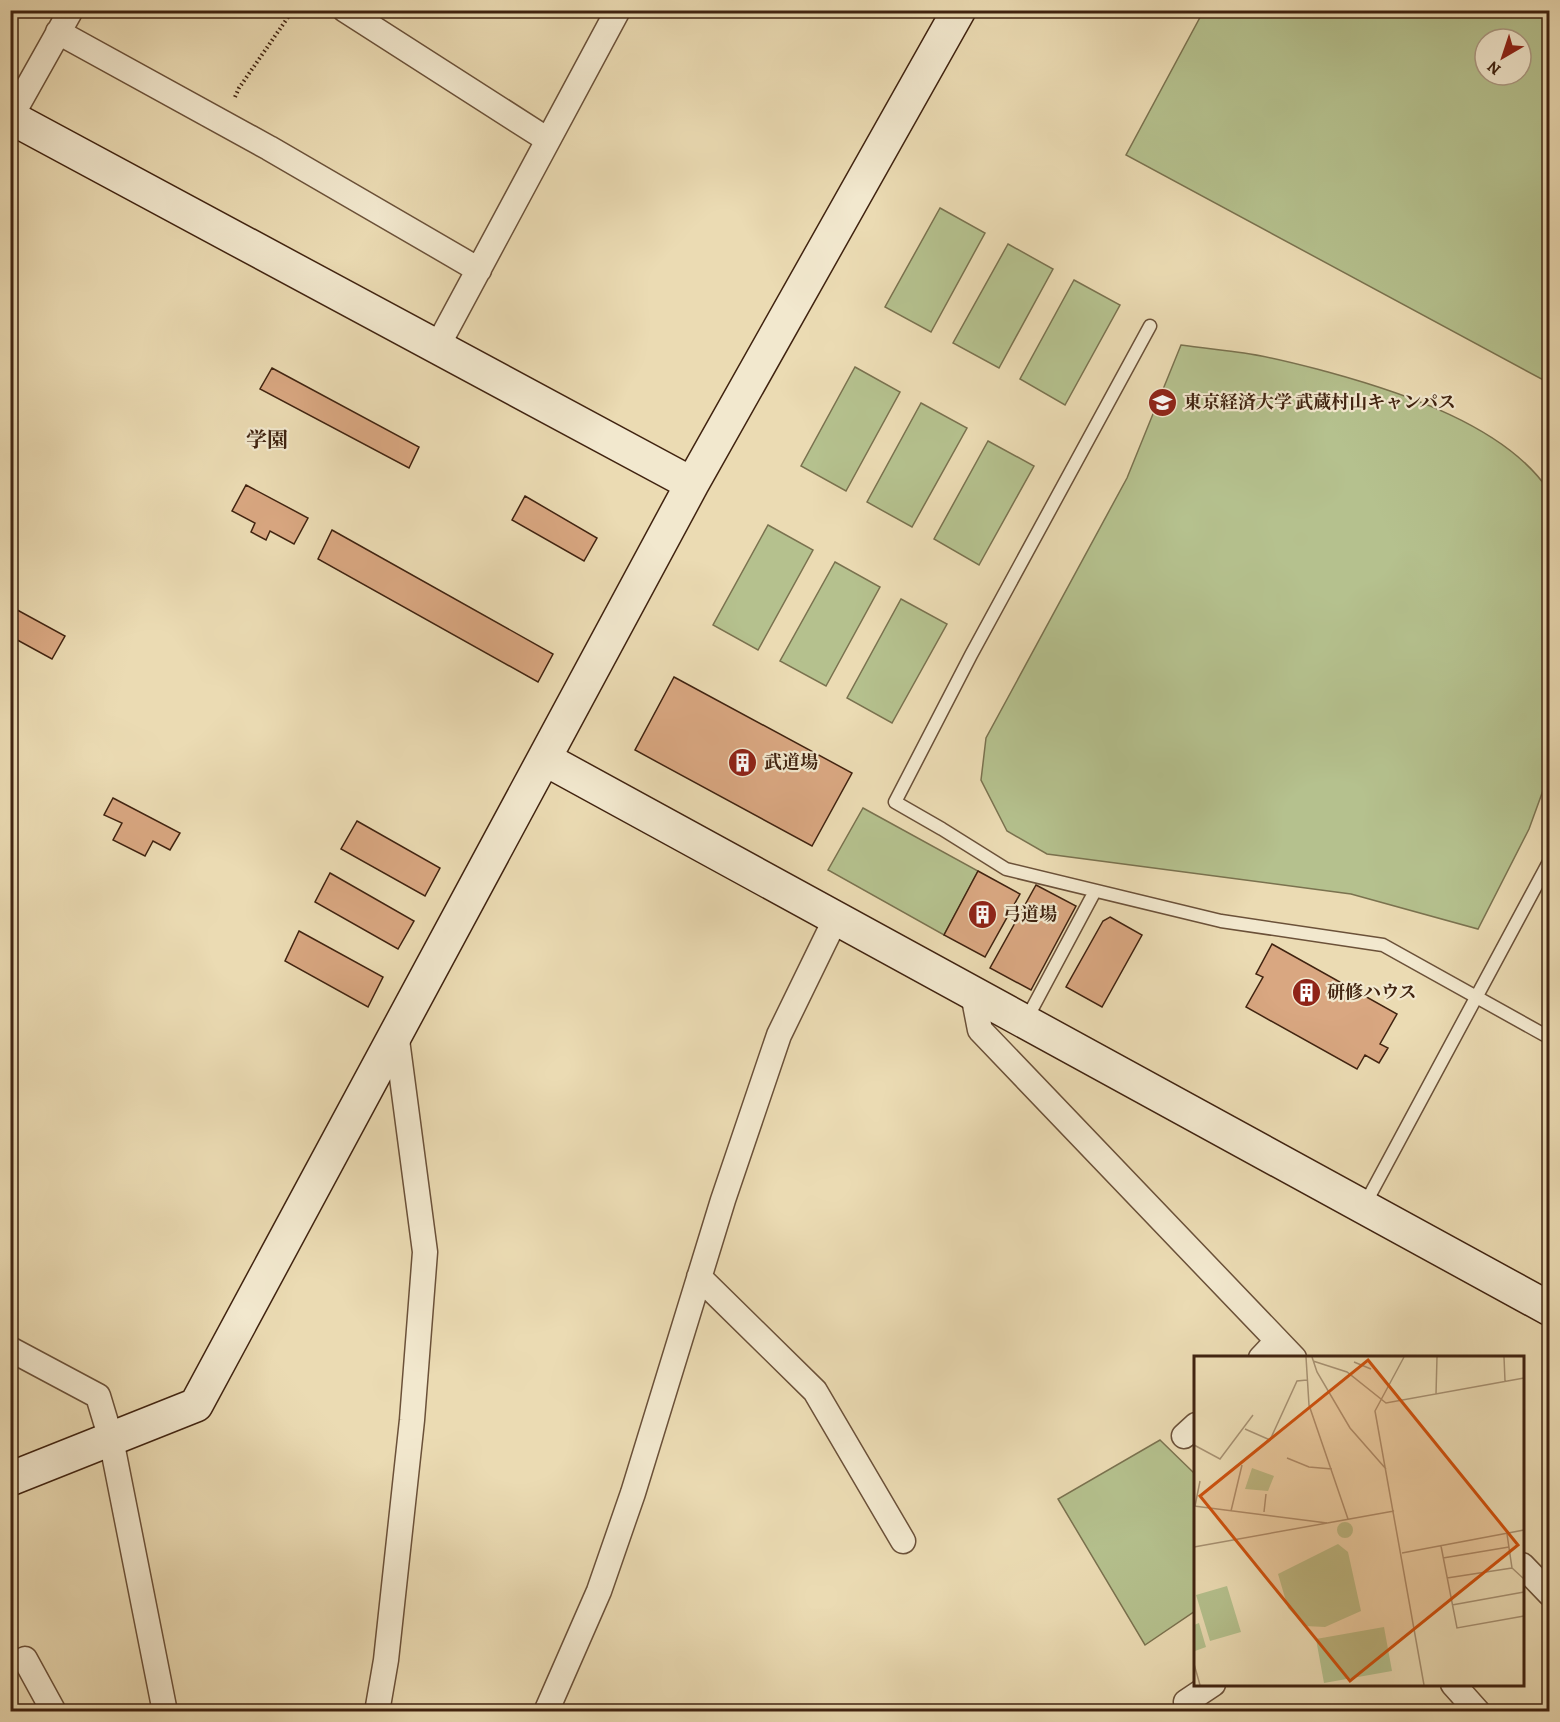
<svg xmlns="http://www.w3.org/2000/svg" width="1560" height="1722" viewBox="0 0 1560 1722" font-family="Alegreya,'Noto Serif JP',serif">
<style>
.green{fill:#b5c18e;stroke:#7a724f;stroke-width:1.5;fill-rule:evenodd}
.building{fill:#d9a781;stroke:#402310;stroke-width:1.5}
.lines{fill:none;stroke-linecap:round;stroke-linejoin:round}
.lane-casing{stroke:#6b5139;stroke-width:15}
.street-casing{stroke:#6b5139;stroke-width:27}
.secondary-casing{stroke:#402310;stroke-width:36}
.path{stroke:#402310;stroke-width:4;stroke-dasharray:1.5 3;stroke-linecap:butt}
.lane{stroke:#f2e8ce;stroke-width:12}
.street{stroke:#f2e8ce;stroke-width:24}
.secondary{stroke:#f2e8ce;stroke-width:33}
.labels{text-anchor:middle;dominant-baseline:central;stroke-width:4.5;stroke-linejoin:round;paint-order:stroke}
.poi-label{font-size:18px;font-weight:bold;fill:#402310;stroke:#f2e8ce;text-anchor:start}
.quarter-label{font-size:21px;font-weight:bold;fill:#402310;stroke:#f2e8ce}
.inset-road{fill:none;stroke:#a79172;stroke-width:1.5}
.view{fill:#cf510d;fill-opacity:0.15;stroke:#cf510d;stroke-width:3}
.inset-edge{fill:none;stroke:#402310;stroke-width:3}
</style>
<rect width="100%" height="100%" fill="#ebdbb3"/>
<filter id="stains"><feTurbulence type="fractalNoise" baseFrequency=".00333" numOctaves="4"/><feColorMatrix values="0 0 0 0 .2 0 0 0 0 .09 0 0 0 0 .02 0 0 0 .5 -.17"/></filter>
<radialGradient id="worn" r=".72"><stop offset=".6" stop-color="#630" stop-opacity="0"/><stop offset="1" stop-color="#630" stop-opacity=".3"/></radialGradient>
<path class="green" d="M1204 10H1537L1549 17V383L1126 155ZM1485 39H1521V75H1485Z
M940 208 985 233 931 332 885 307Z
M1008 244 1053 269 999 368 953 343Z
M1074 280 1120 305 1065 405 1020 379Z
M1181 345C1202 348 1223 350 1244 353 1272 357 1301 365 1328 372 1401 392 1506 426 1549 491V774L1529 829 1478 929 1351 894 1047 854 1007 831 981 780 986 738 1127 478Z
M855 367 900 392 846 491 801 466Z
M921 403 967 428 912 527 867 502Z
M988 441 1034 466 979 565 934 539Z
M768 525 813 550 758 650 713 625Z
M835 562 880 587 826 686 780 661Z
M901 599 947 624 892 723 847 698Z
M863 808 978 871 944 935 828 870Z
M1160 1440 1195 1474V1611L1145 1645 1058 1499Z"/>
<path class="building" d="M272 368 419 447 409 468 260 389Z
M246 485 308 518 294 544 270 531 266 540 251 532 255 523 232 511Z
M525 496 597 538 584 561 512 520Z
M332 530 553 654 538 682 318 559Z
M10 606 65 636 52 659 10 636Z
M674 677 852 773 812 846 635 750Z
M113 798 180 833 170 850 153 841 145 856 113 840 122 823 104 815Z
M357 821 440 868 425 896 341 849Z
M978 871 1020 894 985 957 944 935Z
M330 873 414 921 398 949 315 902Z
M1036 885 1076 906 1031 990 990 968Z
M1110 917 1142 935 1102 1007 1066 987 1103 921Z
M299 931 383 977 368 1007 285 961Z
M1272 944 1397 1014 1380 1044 1388 1048 1379 1063 1365 1055 1357 1069 1246 1007 1263 977 1256 974Z"/>
<g class="lines">
<defs>
<path id="lane" d="M1150 326 971 655 895 802 942 829 1006 869 1221 921 1383 945 1550 1038
M1025 1022 1095 891
M1364 1206 1550 860"/>
<path id="street" d="M345 10 548 140
M58 32 269 148 479 270
M11 117 71 10
M437 347 618 10
M973 994 980 1030 1294 1358
M699 1277 815 1391 903 1541
M10 1349 98 1396 111 1439 165 1712
M1261 1358 1277 1341
M1184 1436 1196 1425
M1522 1565 1550 1594
M25 1659 54 1712
M1453 1684 1478 1712
M1186 1702 1213 1684
M377 1712 386 1660 412 1420 425 1252 396 1032
M546 1712 599 1591 633 1493 723 1200 779 1035 836 918"/>
<path id="secondary" d="M10 117 692 484
M545 759 1550 1309
M10 1479 196 1405 692 484 959 10"/>
</defs>
<use href="#lane" class="lane-casing"/>
<use href="#street" class="street-casing"/>
<use href="#secondary" class="secondary-casing"/>
<path class="path" d="M235 97 239 88 293 10"/>
<use href="#lane" class="lane"/>
<use href="#street" class="street"/>
<use href="#secondary" class="secondary"/>
</g>
<defs>
<symbol id="university-disc" viewBox="-11 -11 22 22"><circle r="9.5" fill="#8f2418" stroke="#f2e8ce"/><path d="M0-5L7-2L0 1L-7-2ZM-4 1L0 2.5L4 1V4Q0 6-4 4Z" fill="#fff"/></symbol>
<symbol id="building-disc" viewBox="-11 -11 22 22"><circle r="9.5" fill="#8f2418" stroke="#f2e8ce"/><path d="M-4-6H4V6H1V3H-1V6H-4ZM-2.5-4.3h1.7v1.8h-1.7ZM.8-4.3h1.7v1.8H.8ZM-2.5-1h1.7V.8h-1.7ZM.8-1h1.7V.8H.8Z" fill="#fff"/></symbol>
</defs>
<g fill-rule="evenodd">
<use href="#university-disc" x="1146" y="386" width="33" height="33"/>
<use href="#building-disc" x="726" y="746" width="33" height="33"/>
<use href="#building-disc" x="966" y="898" width="33" height="33"/>
<use href="#building-disc" x="1290" y="976" width="33" height="33"/>
</g>
<g class="labels">
<g class="poi-label">
<text x="1184" y="402">東京経済大学 武蔵村山キャンパス</text>
<text x="764" y="762">武道場</text>
<text x="1003" y="914">弓道場</text>
<text x="1327" y="992">研修ハウス</text>
</g>
<g class="quarter-label">
<text x="267" y="440">学園</text>
</g>
</g>
<g transform="translate(1194 1356)">
<rect width="330" height="330" fill="#ebdbb3"/>
<path d="M58 112 80 120 74 135 51 133ZM143 174a8 8 0 1 1 16 0a8 8 0 1 1-16 0ZM144 188 154 196 167 255 131 271 111 270 94 252 84 218ZM33 230 47 276 16 285 2 239ZM5 267 12 291 1 295 0 269ZM190 271 198 315 130 327 122 283Z" fill="#b5c18e"/>
<path class="inset-road" d="M112 1 115 49 154 163M118 1 123 16 156 72 192 113M210 1 181 55 230 329M310 1 311 25M119 5 153 16 192 47 330 22M160 6 177 13M242 38 243 1M51 73 76 84 103 25 113 24M0 89 26 103 59 59M93 102 115 111 138 113M0 150 133 167M1 150 6 125M37 155 48 109M70 156 72 138M313 178 318 212 330 223M247 190 263 272 330 260M0 191 200 155M208 197 330 174M249 202 315 191M253 222 318 212M258 249 330 236M0 308 6 329"/>
<path class="view" d="M174 4 324 189 156 325 6 140Z"/>
<rect width="330" height="330" class="inset-edge"/>
</g>
<rect width="1560" height="1722" fill="none" stroke="#ebdbb3" stroke-width="36"/>
<rect x="12" y="12" width="1536" height="1698" fill="none" stroke="#402310" stroke-width="3"/>
<rect x="18" y="18" width="1524" height="1686" fill="none" stroke="#402310" stroke-width="1.5"/>
<g transform="translate(1503 57) rotate(219)"><circle r="28" fill="#f2e8ce" stroke="#ab9982" stroke-width="1.5"/>
<path d="M0-4.5L10 22L0 15L-10 22Z" fill="#8f2418"/>
<text y="-9" font-size="16" font-weight="bold" text-anchor="middle" fill="#402310">N</text>
</g>
<rect width="100%" height="100%" filter="url(#stains)"/>
<rect width="100%" height="100%" fill="url(#worn)"/>
</svg>
